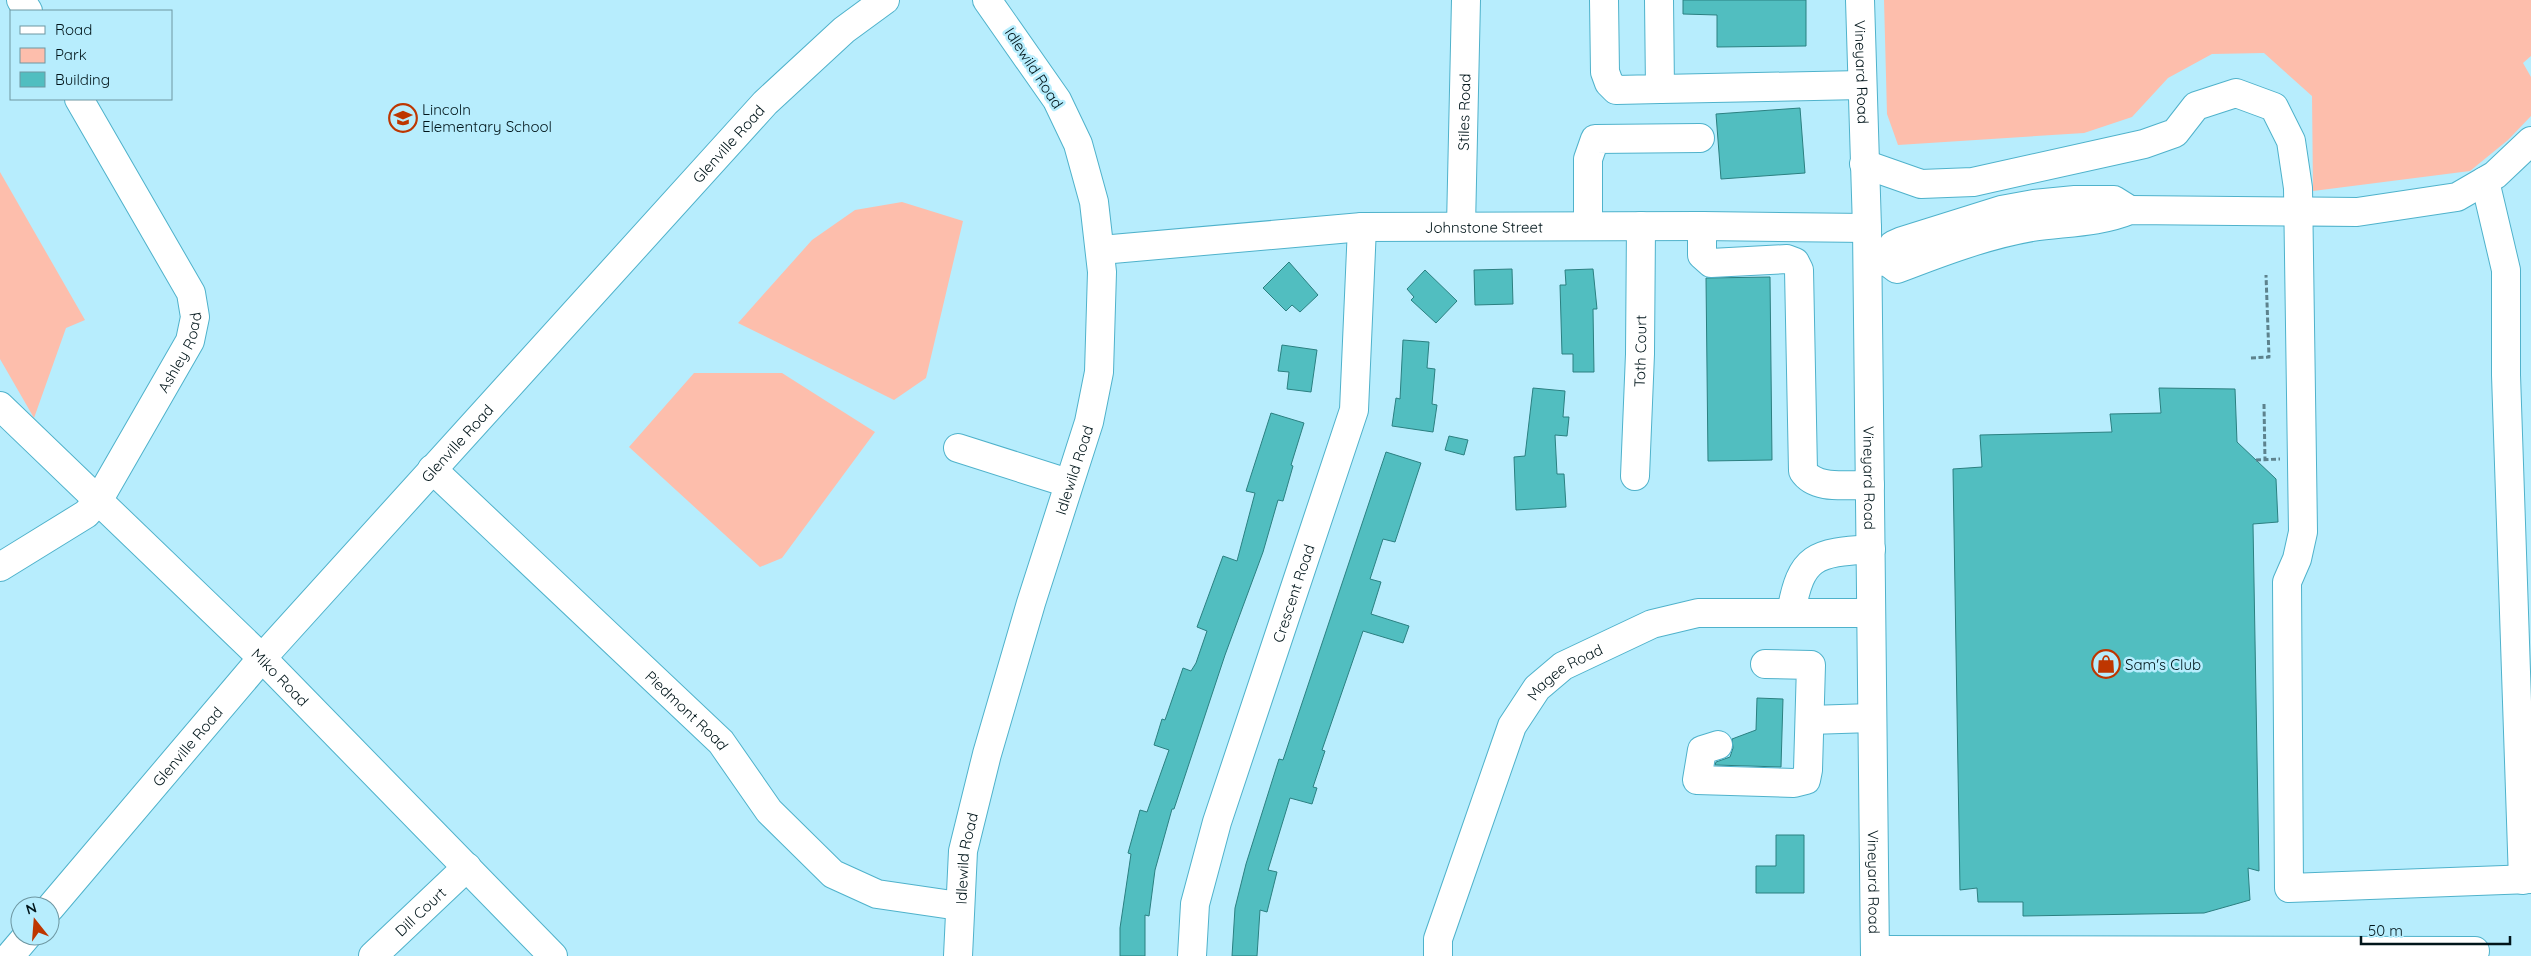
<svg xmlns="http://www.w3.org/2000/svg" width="2531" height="956" viewBox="0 0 2531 956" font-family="Quicksand,sans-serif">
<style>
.green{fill:#fdbeac}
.building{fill:#51bec0;stroke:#2b8081}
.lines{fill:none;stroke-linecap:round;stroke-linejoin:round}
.minor-casing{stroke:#4fb2cb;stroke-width:30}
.path{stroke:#5d828d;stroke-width:3;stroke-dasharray:5 2.5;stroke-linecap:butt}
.minor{stroke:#fff;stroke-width:28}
.labels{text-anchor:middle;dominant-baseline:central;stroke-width:5;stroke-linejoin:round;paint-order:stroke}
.street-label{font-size:15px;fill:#01151a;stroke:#b7edfd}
.poi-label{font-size:15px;fill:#01151a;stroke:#b7edfd;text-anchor:start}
</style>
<rect width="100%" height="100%" fill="#b7edfd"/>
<path class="green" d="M1884 0H2531V56L2523 63 2531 77V116L2508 140 2470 171 2313 191 2312 96 2264 53 2212 54 2168 78 2132 117 2084 133 1898 145 1887 114Z
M0 172 85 320 66 328 34 418 0 359Z
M902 202 963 221 926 378 894 400 738 323 812 240 855 210Z
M694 373H782L875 432 782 558 760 567 629 447Z"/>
<path class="building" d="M1683 0H1806V46L1717 47V15L1683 14Z
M1800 108 1805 173 1721 179 1716 114Z
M1289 262 1318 295 1300 312 1292 305 1286 311 1263 288Z
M1512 269 1513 304 1475 305 1474 270Z
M1593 269 1597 309H1593L1594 372H1573V354H1562L1560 285H1566L1565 270Z
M1425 270 1457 301 1436 323 1411 300 1414 297 1407 289Z
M1770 277 1772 460 1708 461 1706 278Z
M1403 340 1429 342 1427 368 1435 369 1432 404 1437 405 1433 432 1392 426 1396 398 1400 399Z
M1282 345 1317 350 1311 392 1287 389 1289 372 1278 371Z
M1533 388 1565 391 1563 417H1569L1567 436 1555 435 1557 474H1564L1566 507 1516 510 1514 457 1525 456Z
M2159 388 2235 389 2237 442 2276 479 2278 522 2253 524 2259 871 2248 868 2250 900 2204 913 2023 916V902H1978L1977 888 1960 890 1953 469 1982 467 1980 435 2112 432 2110 414 2161 413Z
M1271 413 1304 423 1291 465 1293 466 1283 501 1278 500 1263 552 1225 655 1174 809H1172L1155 870 1149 916 1145 915V956H1120V928L1131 854 1128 853 1140 810 1147 812 1169 750 1154 745 1162 719 1165 720 1183 668 1191 671 1196 663 1207 631 1197 627 1223 556 1237 561 1255 493 1246 491Z
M1449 436 1468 440 1464 455 1445 450Z
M1386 452 1421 463 1395 542 1383 539 1370 579 1381 582 1371 614 1409 626 1403 643 1363 631 1322 750 1325 751 1313 787 1317 788 1312 804 1290 798 1268 870 1277 872 1267 912 1260 910 1257 956H1232L1235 908 1246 864 1279 759 1283 760Z
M1757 698 1783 699 1781 767 1715 765 1716 762 1730 757 1733 748 1732 739 1756 730Z
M1776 835H1804V893H1756V866H1776Z"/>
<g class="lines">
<defs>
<g id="minor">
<path d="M21 0 28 11"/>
<path d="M1604 0 1605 72 1609 83 1616 90 1660 89 1659 0"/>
<path id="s1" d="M1860 0 1867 228 1875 956"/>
<path d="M1660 89 1862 85"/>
<path d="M1864 164 1921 184 1973 182 2144 144 2175 133 2196 106 2236 93 2274 107 2291 141 2298 188 2303 532 2297 559 2287 582 2289 888 2531 879"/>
<path d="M2485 181 2506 270V375L2523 880"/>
<path id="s2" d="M1461 226 1466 0"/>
<path d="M1588 226V159L1595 139 1700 138"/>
<path d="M1702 226V255L1711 263 1787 259 1795 262 1799 270 1803 471C1816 491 1849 484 1870 485"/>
<path id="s3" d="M1101 250 1362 227 1702 226 1867 228"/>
<path d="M1885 260 1897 269C1941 252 1986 235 2032 227 2065 222 2098 223 2130 210L2357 212 2457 197 2495 175 2531 141"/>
<path d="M1868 265 1885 260 1893 245 1902 241 2001 210 2034 204 2075 200H2114L2130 210"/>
<path id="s4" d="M0 406 262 658 553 956"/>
<path d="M958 448 1068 483"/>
<path id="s5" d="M432 469 721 742 769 811 833 874 877 894 959 906"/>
<path id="s6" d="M1635 476 1640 354 1641 226"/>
<path id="s7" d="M0 567 86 514 98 501 190 341 195 317 191 293 79 99"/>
<path d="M1791 613C1801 555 1815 553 1871 549"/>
<path d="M1810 720 1872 718"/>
<path d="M1718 745 1702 750 1697 780 1794 783 1806 780 1808 770 1811 665 1765 664"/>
<path id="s8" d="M50 908 262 658 765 103 844 30 885 0"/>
<path d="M1875 950 2475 951"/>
<path d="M10 956 27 936"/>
<path id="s9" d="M373 956 467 867"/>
<path id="s10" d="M958 956 963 851 987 754 1031 603 1089 422 1099 372 1102 272 1094 202 1078 144 1057 100 987 0"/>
<path id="s11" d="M1192 956 1195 904 1217 822 1354 410 1362 227"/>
<path id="s12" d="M1438 956V939L1512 726 1537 688 1563 666 1652 624 1698 613H1871"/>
</g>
</defs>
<use href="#minor" class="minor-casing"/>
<path class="path" d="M2251 358 2269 357 2266 275
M2264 404 2265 460
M2256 460 2280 459"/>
<use href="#minor" class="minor"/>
</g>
<defs>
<symbol id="school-ring" viewBox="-11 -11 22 22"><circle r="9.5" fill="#b7edfd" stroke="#be3600" stroke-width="1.5"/><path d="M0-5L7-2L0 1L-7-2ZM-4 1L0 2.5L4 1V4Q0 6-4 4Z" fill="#be3600"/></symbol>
<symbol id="shop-ring" viewBox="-11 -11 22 22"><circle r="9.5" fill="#b7edfd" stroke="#be3600" stroke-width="1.5"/><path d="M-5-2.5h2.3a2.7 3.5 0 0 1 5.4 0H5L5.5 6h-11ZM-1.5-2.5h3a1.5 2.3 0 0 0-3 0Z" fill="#be3600"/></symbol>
</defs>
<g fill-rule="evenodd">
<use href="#school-ring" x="387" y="102" width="32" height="32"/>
<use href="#shop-ring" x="2090" y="648" width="32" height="32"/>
</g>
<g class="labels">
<g class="street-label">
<text transform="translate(1034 68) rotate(57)">Idlewild Road</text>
<text stroke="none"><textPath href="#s1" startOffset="72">Vineyard Road</textPath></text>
<text stroke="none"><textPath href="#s2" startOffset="114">Stiles Road</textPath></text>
<text stroke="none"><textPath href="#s8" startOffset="1022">Glenville Road</textPath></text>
<text stroke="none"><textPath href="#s3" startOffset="384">Johnstone Street</textPath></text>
<text stroke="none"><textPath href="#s6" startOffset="125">Toth Court</textPath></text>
<text stroke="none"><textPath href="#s7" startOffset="289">Ashley Road</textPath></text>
<text stroke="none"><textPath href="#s8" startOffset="618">Glenville Road</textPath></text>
<text stroke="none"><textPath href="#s10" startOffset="502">Idlewild Road</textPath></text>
<text stroke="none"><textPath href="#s1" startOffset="478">Vineyard Road</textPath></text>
<text stroke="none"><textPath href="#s11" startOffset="378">Crescent Road</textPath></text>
<text stroke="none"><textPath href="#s12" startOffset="320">Magee Road</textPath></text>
<text stroke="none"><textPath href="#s4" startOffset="390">Miko Road</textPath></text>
<text stroke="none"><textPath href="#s5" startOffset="351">Piedmont Road</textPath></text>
<text stroke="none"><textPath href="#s8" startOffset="212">Glenville Road</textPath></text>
<text stroke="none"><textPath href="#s10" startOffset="98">Idlewild Road</textPath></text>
<text stroke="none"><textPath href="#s1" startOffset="882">Vineyard Road</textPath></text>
<text stroke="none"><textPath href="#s9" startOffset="65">Dill Court</textPath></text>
</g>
<g class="poi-label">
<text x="422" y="109">Lincoln<tspan x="422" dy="17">Elementary School</tspan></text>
<text x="2125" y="664">Sam's Club</text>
</g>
</g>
<rect x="10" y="10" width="162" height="90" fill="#b7edfd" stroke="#6e97a2"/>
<rect x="20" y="26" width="25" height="8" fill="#ffffff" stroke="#6e97a2"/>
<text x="55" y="35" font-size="15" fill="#01151a">Road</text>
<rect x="20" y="48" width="25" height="15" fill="#fdbeac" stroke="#6e97a2"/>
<text x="55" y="60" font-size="15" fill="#01151a">Park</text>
<rect x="20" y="72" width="25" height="15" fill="#51bec0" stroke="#6e97a2"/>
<text x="55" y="85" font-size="15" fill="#01151a">Building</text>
<g transform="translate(35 921) rotate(343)"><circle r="24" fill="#b7edfd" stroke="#6e97a2"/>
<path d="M0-4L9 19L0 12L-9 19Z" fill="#be3600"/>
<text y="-8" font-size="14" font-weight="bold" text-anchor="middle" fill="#01151a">N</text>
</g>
<path d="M2361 936v8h149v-8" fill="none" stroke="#01151a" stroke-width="2.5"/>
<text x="2368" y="936" font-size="15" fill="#01151a" stroke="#b7edfd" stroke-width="4" paint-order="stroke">50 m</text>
</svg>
